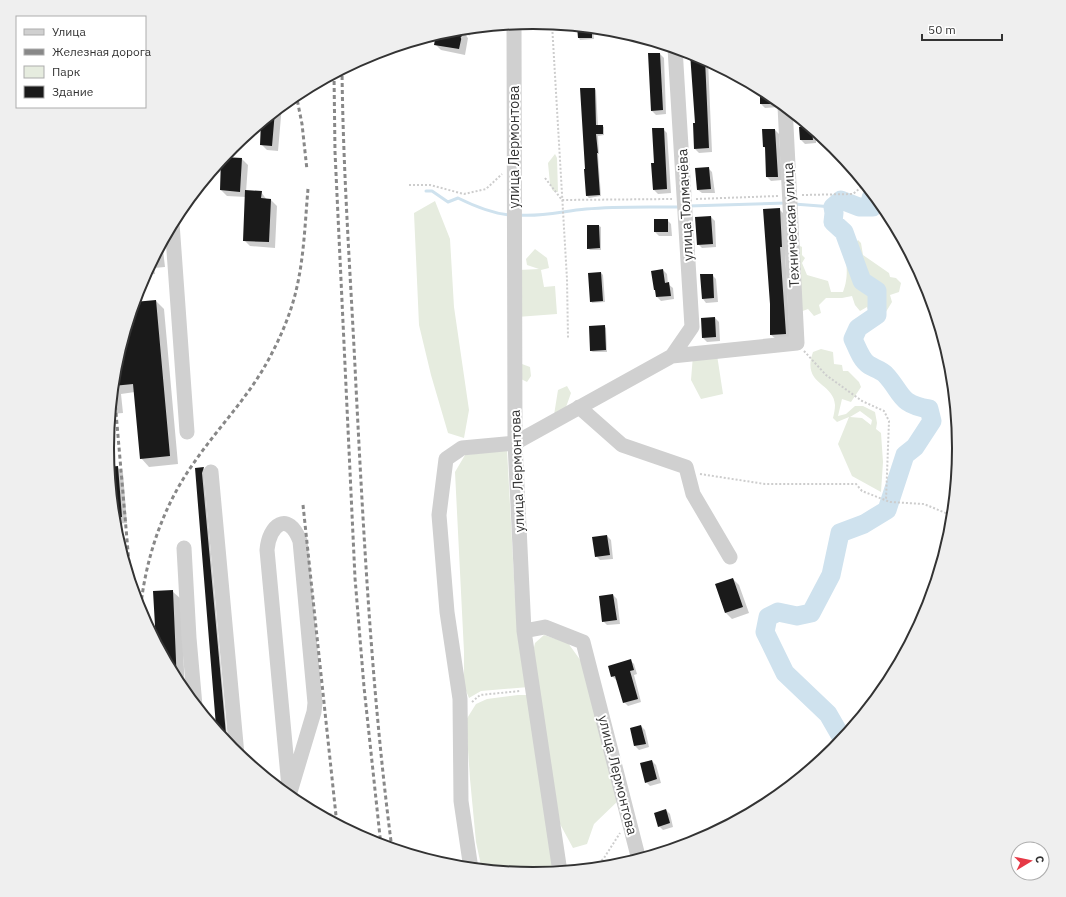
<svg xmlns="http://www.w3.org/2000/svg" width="1066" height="897" viewBox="0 0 1066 897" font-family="'IBM Plex Sans',sans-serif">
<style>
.green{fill:#e6ecdf;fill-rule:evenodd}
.shadow{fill:#0003}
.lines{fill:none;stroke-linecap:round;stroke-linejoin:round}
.stream{stroke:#cfe2ee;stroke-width:3}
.river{stroke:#cfe2ee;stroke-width:19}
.building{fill:#1a1a1a}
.path{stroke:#cdcdcd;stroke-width:2;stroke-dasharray:2 2;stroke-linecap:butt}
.minor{stroke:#d0d0d0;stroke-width:15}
.rail{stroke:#888;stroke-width:3;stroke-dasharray:4 3;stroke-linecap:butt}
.labels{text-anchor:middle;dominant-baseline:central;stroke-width:4;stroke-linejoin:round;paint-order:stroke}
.street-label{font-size:14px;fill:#333;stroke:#fff}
.rim{fill:none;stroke:#333;stroke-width:2}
</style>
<rect width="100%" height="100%" fill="#fff"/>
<path class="green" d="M555 154 557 158 558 192 553 191 550 184 548 163Z
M435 201 450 239 454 307 469 410 464 438 448 433 431 375 419 325 414 213Z
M858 240 861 243 863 255 889 273 890 277 896 278 901 283 899 292 890 295 892 302 884 315 878 319 870 316 867 307 860 311 855 305 852 296 842 298H826L819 305 821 313 814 316 808 309 800 312 798 245 802 247V255L805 258 802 263 807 275 828 281 831 292H843C849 276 846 267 846 251L853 247 857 251V247L855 244Z
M535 249 547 258 549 268 541 270 544 287 555 286 557 314 517 317 519 270 539 269 527 265 526 259Z
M821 349 833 352 834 364 842 365 843 371H848L859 382 861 387 851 402 842 399 838 416 846 414 855 406H863L875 412 877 423 876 429 881 433 883 462 881 492 852 476 838 444 849 417 837 422 833 418C834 414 835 409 835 405 834 382 801 385 813 352ZM860 411 872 420 871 425 862 418 850 417Z
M693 355H717L723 394 701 399 691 380Z
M522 364 530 367 531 376 527 382 521 379Z
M567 386 571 393 566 407 554 415 558 390Z
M507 450 515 596 529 687 481 691 469 698 464 686V652L455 472 465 455Z
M544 635 568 643 581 661 620 799 594 824 587 844 573 848 560 824 532 656 535 643Z
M518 695H527L555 873 533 875 482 870 476 842 470 779 466 720 476 704 487 699Z"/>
<path class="shadow" d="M578 26 593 28 594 39 580 40 579 38Z
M450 30 462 32 468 38 465 55 441 50 435 44Z
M691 53 708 61 712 152 699 153 695 149 696 124Z
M660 54 664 58 666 114 656 115 652 111Z
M595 89 596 90 598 126H602L604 127V135L598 136 599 154H598L601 196 589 198 587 196 586 170Z
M761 89 770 94 779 101V107L765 108 761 104Z
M282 105 278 151 267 150 261 144 263 121Z
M800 128H811L814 130 816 132V143L805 144 801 140Z
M663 129 667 133 671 193 658 194 654 190 655 164Z
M775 130 779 134 782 180 771 181 767 177 766 149 764 147Z
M242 159 248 165 246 192H261L267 200H271L277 206 275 248 250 246 244 240 246 197 227 196 221 190Z
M708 168 712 172 715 193H702L698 190Z
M779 209 784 214 786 252H785L790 339H776L771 335Z
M711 217 715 221 716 247 702 248 698 244Z
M667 220 671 224 672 236H659L655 232Z
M599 226 601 227V250H590L588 248Z
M162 241 165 267 154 268 155 274 145 275Z
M663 270 667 274 668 284 673 288 674 299 661 301 657 297Z
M601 273 603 275 605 302 592 303 591 301Z
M712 275 716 279 718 302 706 303 703 299Z
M156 301 164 309 178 464 149 467 141 458 135 392 121 394 123 413 110 414 115 365 134 303Z
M715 318 719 322 720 341 707 342 703 338Z
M604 326 606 328 607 352H593L591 351Z
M107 454 109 468 117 467 123 473 127 523 114 524Z
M203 468 205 470 204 475 228 747 213 728 217 727 196 469Z
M607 536 611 540 613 559 600 560 596 556Z
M124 563 131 569 133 593Z
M733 579 739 585 749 613 732 619 726 613 716 585Z
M172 591 181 599 185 694 178 685 157 645 154 592Z
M613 595 617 599 620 624 607 625 603 621Z
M630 660 634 664 637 674 634 675 641 702 628 706 624 702 617 680H616L612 676Z
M641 726 645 730 649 747 639 750 635 746Z
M652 761 656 765 661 783 650 786 646 782Z
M666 810 670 814 673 827 663 830 659 826Z
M331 813 337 819 338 825 317 814Z"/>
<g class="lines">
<path class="stream" d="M426 191H432L448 202 458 198C474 206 491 213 509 215
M794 204 833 207
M688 206 786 203
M519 215C542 217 563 211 586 209 617 206 649 207 681 207"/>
<path class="river" d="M843 740 828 714 785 673 765 632 768 617 778 612 797 616 811 613 831 575 840 533 864 524 887 510 905 455 915 447 932 421 929 409C898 404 903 393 885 374 881 370 874 368 869 365 861 360 857 347 853 339L858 328 877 315V291L862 281 848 243 844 232 833 222 834 213 833 207 841 200 859 207H873L871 198 874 195"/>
</g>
<path class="building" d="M577 26 592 28V38H578Z
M450 30 463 31 459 49 434 45 436 34Z
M648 53H660L663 110 651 111Z
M690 53 705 59 709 148 694 149 693 123H695Z
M580 88H595L596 125H603V134H596L598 153H597L600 195 586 196 584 169H585Z
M760 88 770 94 778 101 777 104H760Z
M275 111 272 146 260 145 261 122Z
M799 127H810L812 129 813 140H800Z
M652 128H664L667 189 653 190 651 163H654Z
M762 129H775L778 177H766L765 147H763Z
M223 157 242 158 240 192 220 190 221 159Z
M709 167 711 189 697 190 695 168Z
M245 190 262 191 261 198 271 199 269 242 243 241Z
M780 208 782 247H780L786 334 770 335V304L763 209Z
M711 216 713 244 697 245 695 217Z
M654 219H668V232H654Z
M587 225H599L600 248 587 249Z
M663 269 665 283 669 282 671 296 656 297 655 290H654L651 271Z
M601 272 603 301 590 302 588 273Z
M700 274H713L714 298 702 299Z
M156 300 170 456 140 459 133 384 113 386 115 365 134 302Z
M715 317 716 337 702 338 701 318Z
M605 325 606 350 590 351 589 326Z
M118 466 122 517 113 518 108 467Z
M204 467 202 473 227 745 212 727 216 726 195 468Z
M607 535 610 555 595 557 592 537Z
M733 578 743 607 725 613 715 584Z
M173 590 177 684 156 643 153 591Z
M613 594 617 620 602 622 599 596Z
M631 659 634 670 630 671 638 699 623 703 615 676 611 677 608 666Z
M641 725 646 744 634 746 630 728Z
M652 760 657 779 645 783 640 763Z
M666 809 670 823 658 827 654 813Z"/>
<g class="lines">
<path class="path" d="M552 24 567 279 568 338
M461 38 480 30 484 27
M545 178 562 200 672 199
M409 185H430L464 194 486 189 502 174
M802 195 853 194 865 184
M696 199 778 196
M804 351 826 375 862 401 884 411 889 421 886 500
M700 474 765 484H856L862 491 890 502 924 504 953 516
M472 702 480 695 520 691
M593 869 604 858 620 833"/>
<path class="minor" d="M514 24 515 443 524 631 545 627 583 642 639 860
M172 223 187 432
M672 356 692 327 675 48
M579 407 622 445 686 467 693 494 730 557
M211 472 237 755
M184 548 189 638 195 706
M524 631 560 872
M290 792 314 712 315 703 300 541C288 510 269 525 267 550L290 798
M471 869 461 801 460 699 447 612 439 515 446 459 462 448 515 443 672 356 797 343 785 106"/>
<path class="rail" d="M342 69C343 175 351 281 356 387 364 542 372 696 392 849
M334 74 335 152 355 578 364 687 381 846
M296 94 302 124 307 170
M113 378 131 586
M303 505 337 825
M140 613C145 560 162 508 193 464 219 426 251 395 272 353 282 334 291 312 296 291 304 258 305 223 308 189"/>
</g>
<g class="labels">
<g class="street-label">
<text transform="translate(514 147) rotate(-90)">улица Лермонтова</text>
<text transform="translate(685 205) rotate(-93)">улица Толмачёва</text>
<text transform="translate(791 225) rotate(-93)">Техническая улица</text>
<text transform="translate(517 471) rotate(-92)">улица Лермонтова</text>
<text transform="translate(618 775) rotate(76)">улица Лермонтова</text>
</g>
</g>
<path d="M0 0H1066V897H0ZM114 448a419 419 0 1 1 838 0a419 419 0 1 1-838 0Z" fill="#efefef" fill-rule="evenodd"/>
<path class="rim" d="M114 448a419 419 0 1 1 838 0a419 419 0 1 1-838 0Z"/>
<rect x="16" y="16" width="130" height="92" fill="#ffffff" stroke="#adadad"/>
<rect x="24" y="29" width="20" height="6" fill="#d0d0d0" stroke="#adadad"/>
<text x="52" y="36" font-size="12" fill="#333333">Улица</text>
<rect x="24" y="49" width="20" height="6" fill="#888888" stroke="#adadad"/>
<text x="52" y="56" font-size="12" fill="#333333">Железная дорога</text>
<rect x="24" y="66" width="20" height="12" fill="#e6ecdf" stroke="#adadad"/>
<text x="52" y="76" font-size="12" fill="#333333">Парк</text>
<rect x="24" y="86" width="20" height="12" fill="#1a1a1a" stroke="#adadad"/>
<text x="52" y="96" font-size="12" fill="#333333">Здание</text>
<g transform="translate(1030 861) rotate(80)"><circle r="19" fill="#ffffff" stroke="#adadad"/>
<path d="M0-3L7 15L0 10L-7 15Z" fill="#e63946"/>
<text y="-6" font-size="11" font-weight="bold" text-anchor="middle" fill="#333333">С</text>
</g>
<path d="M922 34v6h80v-6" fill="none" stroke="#333333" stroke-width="2"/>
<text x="928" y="34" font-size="12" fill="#333333" stroke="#ffffff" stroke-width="3" paint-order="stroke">50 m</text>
</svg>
